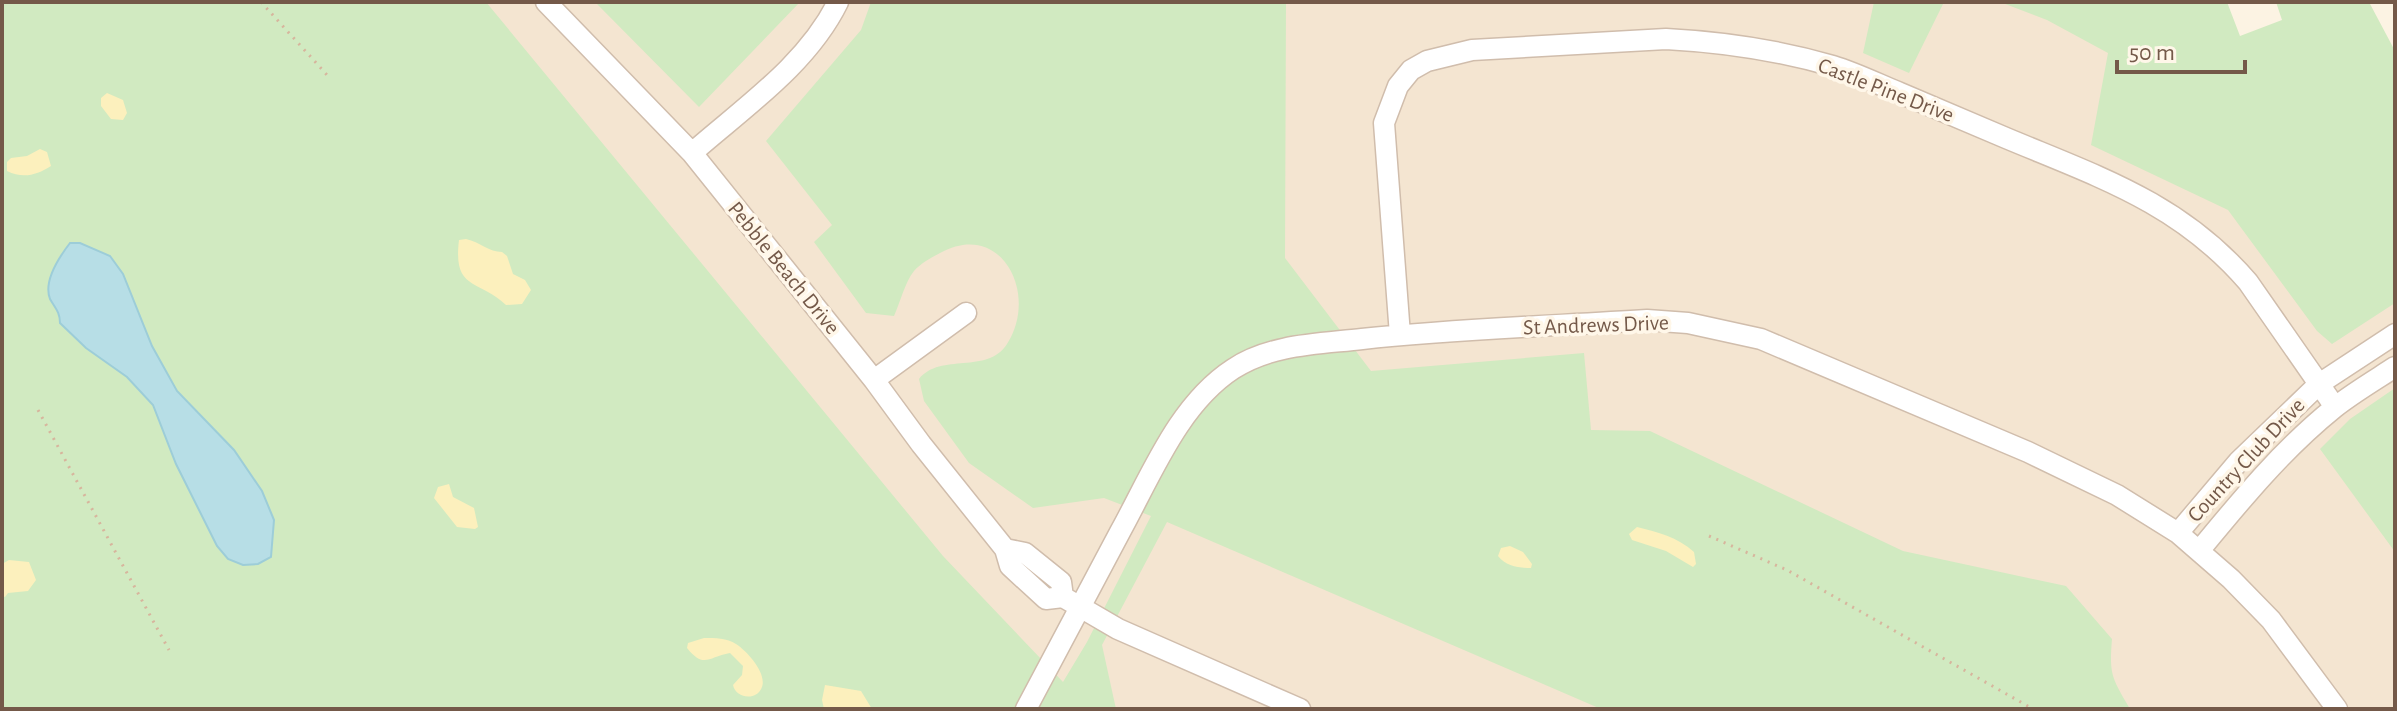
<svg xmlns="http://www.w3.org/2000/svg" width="2397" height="711" viewBox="0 0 2397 711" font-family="'Alegreya Sans',sans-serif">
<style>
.residential{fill:#f4e5d1}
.green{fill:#d1eac1}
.sand{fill:#fcf0bd}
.water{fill:#b7dee6;stroke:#9dcdd8;stroke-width:2}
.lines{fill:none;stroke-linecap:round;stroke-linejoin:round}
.minor-casing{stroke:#d0bdac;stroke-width:23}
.path{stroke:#d7b59d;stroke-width:3;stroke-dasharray:2 6;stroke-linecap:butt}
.minor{stroke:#fff;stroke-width:20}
.labels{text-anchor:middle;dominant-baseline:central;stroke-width:7;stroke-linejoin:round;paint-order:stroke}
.street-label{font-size:22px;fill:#745949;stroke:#fff7e9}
</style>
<rect width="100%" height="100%" fill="#fcf3e3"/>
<path class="residential" d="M332 2H2025L2130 58 2395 241V709H988Z"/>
<path class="green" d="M2 2H486L943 556 1063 682 1087 642 1151 516 1104 498 1033 508 969 463 924 401 919 379C941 352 987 375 1007 344 1039 295 1002 219 940 253 932 257 920 264 914 271 905 282 900 303 894 316L866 313 814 242 832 225 766 141 861 30 871 2H1286L1285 258 1371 371 1584 353 1591 430 1650 431 1903 551 2066 586 2112 639C2109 675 2112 678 2130 709H1601L1167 522 1102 645 1116 709H2Z
M595 2H800L699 107Z
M1874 2H1944L1909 73 1863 53Z
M2000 2H2227L2240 36 2282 20 2276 2H2369L2395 51V303L2332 344 2317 331 2228 210 2091 145 2108 53 2047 20Z
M2395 388V552L2320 449 2350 419Z"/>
<path class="sand" d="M107 93 123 100 127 113 123 120 111 119 101 106V98Z
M40 149 47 152 51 166C37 175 23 179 7 171V162L11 158 27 156Z
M466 239C480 242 489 252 502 252L507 256 513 274 525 280 531 290 522 304 506 305C477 278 453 291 459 240Z
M449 484 453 497 474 508 478 527 475 529 457 527 434 498 438 487Z
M1637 527C1658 532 1677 537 1694 552L1696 564 1693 567 1666 551 1632 540 1629 534Z
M1510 546 1523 552 1532 564 1531 568C1518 568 1506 566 1498 556L1501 548Z
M9 560 29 562 36 580 28 591 8 593 5 597 2 596V564Z
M704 638C715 638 727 638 736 644 747 651 767 673 762 687 757 701 736 699 733 685L742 675 743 666 730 653C708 657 704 669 687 648L688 643Z
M825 685 861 691 872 709H824L822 700Z"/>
<path class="water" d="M70 243H80L110 256 123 274 152 346 177 391 234 450 262 491 274 520 271 557 258 564 243 565 228 559 217 546 176 464 153 405 127 377 86 348 60 323C60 312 55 308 50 299 43 281 60 256 70 243Z"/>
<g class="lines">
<defs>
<path id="minor" d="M546 2 692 153 874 380 921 444 1005 549
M692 153C743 108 807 65 838 2
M1400 335 1384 123 1398 86 1411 70 1427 61 1472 50 1666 39C1722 42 1778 50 1833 66 1856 73 1878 84 1900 93 1936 108 1971 123 2006 138 2099 177 2180 203 2248 282L2335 407
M874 380 966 313
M2178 533 2239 461 2319 384 2395 334
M2199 551C2241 500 2282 450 2334 408 2353 393 2375 380 2395 367
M1063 597 1061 582 1025 553 1005 549 1010 566 1046 599 1063 597 1118 629 1300 709
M1026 709C1057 650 1089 591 1120 532 1151 476 1178 405 1233 369 1271 344 1319 344 1362 339 1457 329 1552 326 1647 320L1688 323 1761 339 2028 452 2117 495 2178 533 2231 579 2271 620 2337 709"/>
</defs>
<use href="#minor" class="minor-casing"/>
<path class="path" d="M261 2 328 76
M38 410 169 650
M1709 536 1787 570 2033 709"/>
<use href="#minor" class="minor"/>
</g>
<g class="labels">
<g class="street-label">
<text transform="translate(1886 90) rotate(21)">Castle Pine Drive</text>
<text transform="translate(784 268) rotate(51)">Pebble Beach Drive</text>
<text transform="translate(1596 325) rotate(-2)">St Andrews Drive</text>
<text transform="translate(2246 460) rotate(-47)">Country Club Drive</text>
</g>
</g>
<rect width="2397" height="711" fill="none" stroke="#745949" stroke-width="8"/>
<path d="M2117 60v12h128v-12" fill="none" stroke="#745949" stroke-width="4"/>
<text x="2129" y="60" font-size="24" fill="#745949" stroke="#fff7e9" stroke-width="6" paint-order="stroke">50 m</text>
</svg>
